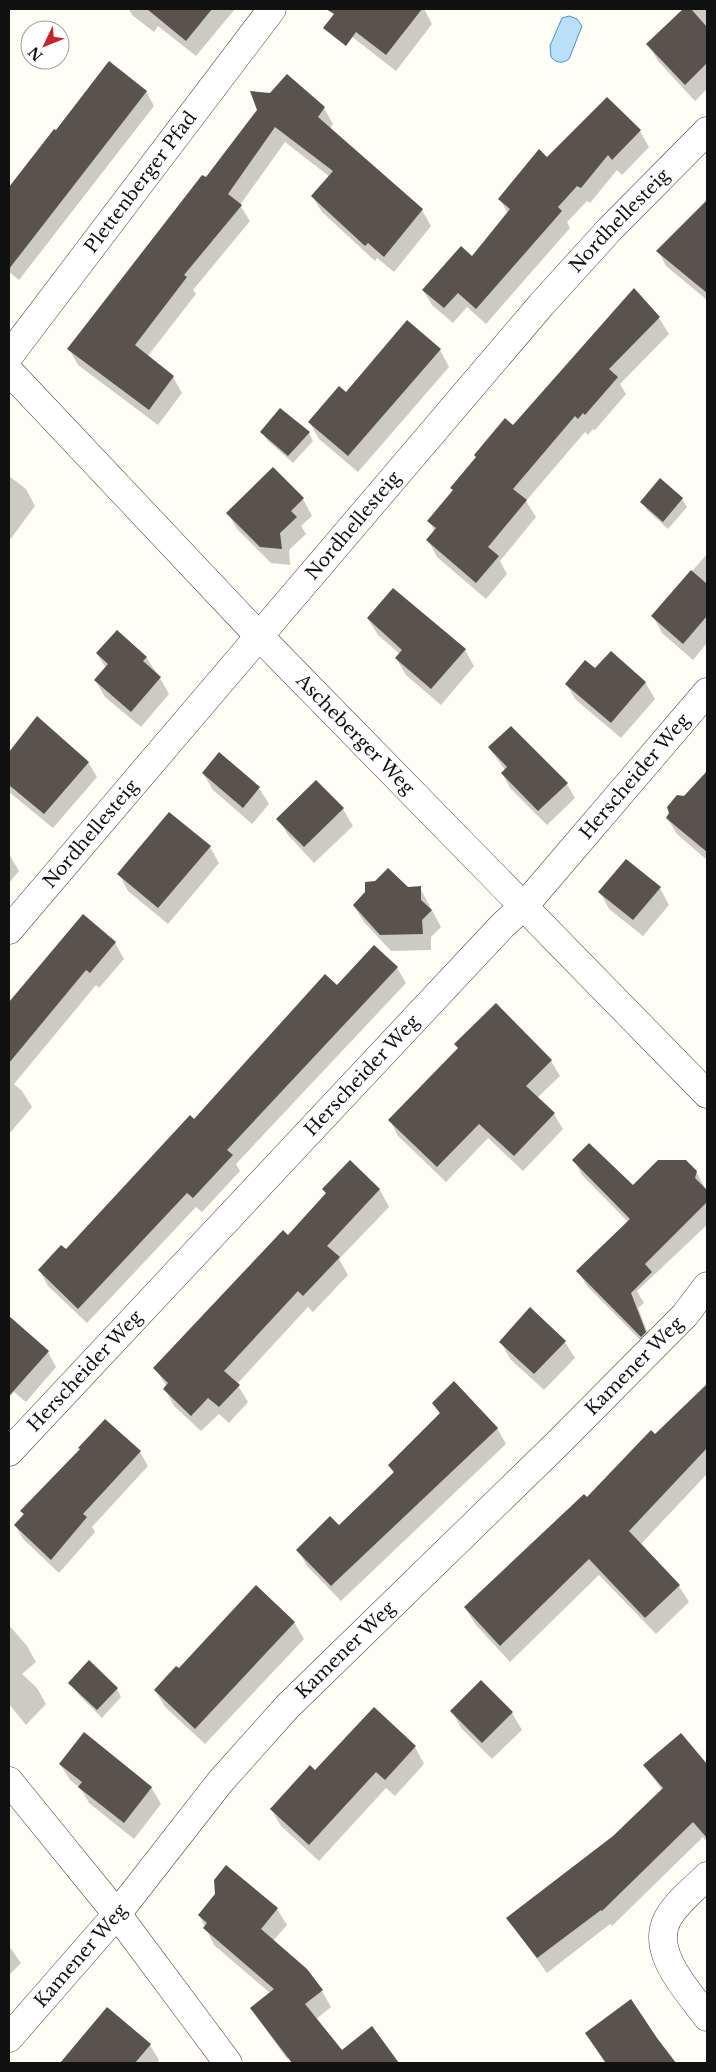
<svg xmlns="http://www.w3.org/2000/svg" width="716" height="2072" viewBox="0 0 716 2072" font-family="'Libre Baskerville',serif">
<style>
.water{fill:#b9e0f7;stroke:#3f96cf}
.shadow{fill:#0003}
.building{fill:#5a524d}
.lines{fill:none;stroke-linecap:round;stroke-linejoin:round}
.street-casing{stroke:#444;stroke-width:29}
.street{stroke:#fff;stroke-width:28}
.labels{text-anchor:middle;dominant-baseline:central;stroke-width:5;stroke-linejoin:round;paint-order:stroke}
.street-label{font-size:18px;fill:#111;stroke:#fff}
</style>
<rect width="100%" height="100%" fill="#fffdf5"/>
<path class="water" d="M569 16 577 19 582 26 569 59C562 64 556 63 551 57L550 46 562 18Z"/>
<path class="shadow" d="M129 9H235L196 56 158 26 154 32 132 15Z
M350 9H424L432 24 396 71 351 36 341 19Z
M687 9H707V89L695 101 658 61 648 44Z
M285 76 324 108 333 124 330 129 422 210 431 226 394 272 377 258 375 261 322 212 312 196 330 177 285 142 240 205 250 221 193 290 196 294 147 357 173 377 182 393 158 425 78 365 69 349 206 179Z
M146 91 154 106 19 280 9 272V189L55 130 56 132Z
M640 131 649 147 622 175 617 170 590 203 587 201 567 222 570 228 486 324 467 307 453 323 432 305 423 290 472 258 508 214 500 199 547 158Z
M704 205 707 208V300L666 266 658 251Z
M659 318 669 334 620 384 626 394 595 430 593 429 588 435 585 432 526 501 536 517 500 561 507 574 486 599 437 557 428 540 435 532 429 521 454 492 452 488 513 427Z
M440 350 449 367 358 472 319 439 310 423 346 394Z
M262 432 309 433 313 441 293 463 267 440Z
M9 476 26 489 35 506 9 541Z
M303 499 312 516 301 526 306 534 289 550 290 565 271 563 237 529 228 513Z
M682 499 687 507 668 529 647 510 642 502Z
M707 554V643L693 660 662 633 653 616Z
M368 619 465 650 474 666 441 705 406 675 396 658 400 654 378 635Z
M97 654 146 657 160 678 169 694 141 727 105 697 95 680 106 668Z
M595 670 645 682 655 699 621 738 576 700 566 684Z
M489 748 567 784 575 798 547 825 510 788 502 773 505 770Z
M20 753 88 762 97 777 53 828 9 792V767Z
M220 754 259 788 269 804 252 824 213 790 203 773Z
M316 781 343 809 353 826 314 863 288 835 278 819Z
M694 787 707 797V860L677 834 667 818Z
M210 847 219 863 168 924 128 891 119 874Z
M9 854 19 871 9 883Z
M376 882 407 888H420L441 927 431 937V950L391 951 364 922 354 906Z
M660 888 669 905 643 936 609 909 600 892Z
M83 916 115 943 124 959 99 988 96 985 14 1084 22 1091 32 1107 9 1134V1005Z
M397 968 406 983 236 1164 240 1171 202 1212 196 1207 87 1323 48 1286 40 1271 66 1251 337 987Z
M496 1005 551 1061 560 1076 537 1098 554 1114 563 1129 523 1171 488 1138 446 1182 398 1136 390 1120 459 1049Z
M574 1160 633 1186 696 1171 707 1192V1225L637 1291 644 1303 638 1308 654 1348 651 1351 587 1286 578 1271 628 1222 582 1175Z
M350 1161 380 1190 389 1207 339 1259 348 1275 313 1312 308 1307 237 1384 248 1402 229 1423 219 1414 201 1431 174 1406 165 1389 167 1387 155 1368 288 1237 327 1195 323 1189Z
M11 1320 48 1352 56 1367 26 1402 14 1392 9 1397V1322Z
M501 1342H565L575 1358 544 1390 510 1359Z
M707 1386V1474L640 1545 679 1586 689 1602 656 1634 599 1575 510 1662 475 1624 465 1607 587 1499Z
M434 1403 497 1428 506 1444 341 1601 307 1566 298 1550 339 1527 394 1474 389 1465 440 1414Z
M140 1452 148 1466 92 1527 95 1532 59 1573 23 1539 15 1525 24 1516 22 1512Z
M294 1622 304 1639 205 1744 165 1707 155 1690 179 1670Z
M9 1625 27 1646 36 1662 22 1674 37 1688 46 1704 26 1725 9 1704Z
M481 1682 512 1713 522 1730 492 1759 461 1728 452 1711Z
M74 1688 117 1689 121 1697 102 1718 80 1696Z
M680 1735 707 1766V1838L705 1840 703 1837 612 1926 610 1924 547 1973 508 1919 613 1837 662 1790 645 1766Z
M415 1747 424 1764 395 1796 386 1788 319 1861 281 1826 271 1809 315 1772Z
M60 1764 151 1787 161 1804 134 1839 89 1803 81 1789 70 1780Z
M277 1909 287 1925 273 1941 322 1991 331 2007 316 2019 341 2051 395 2061 397 2063H308L299 2050 287 2059 251 2008 270 1993 214 1945 199 1915Z
M9 1946 21 1963 9 1975Z
M107 2009 150 2045 159 2060 157 2063H62Z
M586 2033 668 2055 673 2063H605Z"/>
<path class="building" d="M147 9H212L186 41Z
M326 9H422L386 55 356 32 346 46 323 28 334 14Z
M683 9H691L707 27V63L685 85 646 44Z
M109 61 147 91 9 269V187L54 129 56 130Z
M287 74 325 107 318 117 423 209 384 257 368 243 365 246 311 196 333 171 275 127 228 194 242 205 184 275 187 277 135 345 174 376 149 410 67 349 202 175 206 177 257 110 250 91 270 93Z
M607 97 641 130 612 160 608 155 581 188 577 186 558 207 562 211 476 309 458 293 444 308 422 290 461 246 472 256 510 209 498 199 539 149 547 157Z
M707 200V293L656 251Z
M634 288 660 317 609 369 618 377 585 415 583 413 578 419 575 416 513 489 527 500 488 547 499 556 476 583 426 540 436 528 427 521 453 490 450 488 476 457 474 455 505 418 513 425Z
M407 320 441 349 348 456 308 422 339 386 346 392Z
M280 408 310 432 288 456 260 432Z
M273 467 304 498 291 511 297 517 280 533 282 549 260 547 226 513Z
M660 478 683 498 663 522 640 502Z
M691 570 707 584V616L683 644 651 616Z
M393 588 466 649 431 689 395 658 402 650 367 618Z
M117 630 147 657 143 661 161 677 131 712 94 680 108 664 96 653Z
M611 651 646 682 611 723 565 684 585 660 595 668Z
M37 716 89 762 44 814 9 785V752Z
M511 726 568 783 538 811 501 773 507 767 488 747Z
M219 752 260 787 243 808 202 773Z
M707 771V852L666 818 669 813 667 807 677 795 684 796Z
M316 780 344 808 304 847 276 819Z
M169 812 211 846 158 908 117 874Z
M626 859 661 887 633 920 598 892Z
M388 868 408 887 421 886V900L432 910 422 920 423 934 380 935 353 905 365 892V882L375 881Z
M83 914 116 942 90 973 86 970 9 1063V1002Z
M374 945 398 967 227 1150 233 1155 193 1198 187 1193 78 1309 38 1270 61 1245 66 1249 190 1115 194 1119 325 974 337 985Z
M496 1003 552 1060 526 1086 555 1113 514 1156 479 1124 437 1167 388 1120 458 1048 454 1044Z
M589 1143 633 1185 658 1160H686L697 1171 695 1178 707 1190V1202L645 1264 652 1272 631 1293 646 1332 641 1337 576 1271 630 1219 572 1160Z
M350 1160 380 1189 327 1246 340 1257 303 1296 298 1291 224 1371 240 1385 219 1407 208 1398 191 1416 163 1389 168 1383 153 1368 283 1230 288 1235 326 1193 322 1189Z
M530 1307 566 1341 534 1374 499 1342Z
M9 1316 49 1351 9 1396Z
M454 1381 498 1428 331 1586 296 1550 330 1516 339 1525 394 1472 388 1465 440 1413 432 1403Z
M707 1384V1448L629 1531 680 1585 645 1618 589 1559 500 1646 464 1607 584 1494 587 1497 651 1430 655 1434Z
M105 1419 141 1451 83 1514 87 1517 51 1560 14 1525 24 1514 20 1511 80 1449 78 1448Z
M256 1585 295 1622 195 1729 154 1690 176 1666 179 1668Z
M89 1660 118 1688 97 1710 68 1683Z
M481 1680 513 1712 482 1743 450 1711Z
M374 1707 416 1746 385 1780 376 1772 309 1845 270 1809 310 1765 315 1770Z
M84 1732 152 1787 124 1823 78 1787 82 1782 59 1764Z
M681 1733 707 1764V1838L693 1822 602 1911 601 1910 537 1958 506 1918 613 1836 663 1788 643 1765Z
M226 1865 278 1908 261 1929 307 1969 323 1990 305 2004 342 2050 372 2026 399 2063H292L250 2008 274 1989 203 1928 207 1923 198 1915 215 1894 214 1880Z
M631 1999 657 2038 676 2063H606L585 2033Z
M107 2007 151 2044 135 2063H60Z"/>
<g class="lines">
<defs>
<g id="street">
<path id="s1" d="M9 356 272 9"/>
<path id="s2" d="M9 371 258 635 707 1094"/>
<path id="s3" d="M9 930 541 305 609 230 707 131"/>
<path id="s4" d="M9 1452 503 925 525 905 707 692"/>
<path d="M9 1781 117 1914 228 2063"/>
<path d="M707 1876C694 1889 677 1902 668 1918 649 1952 689 1992 707 2017"/>
<path id="s5" d="M9 2038 117 1914 220 1782 287 1707 557 1444 685 1315 707 1286"/>
</g>
</defs>
<use href="#street" class="street-casing"/>
<use href="#street" class="street"/>
</g>
<g class="labels">
<g class="street-label">
<text stroke="none"><textPath href="#s1" startOffset="218">Plettenberger Pfad</textPath></text>
<text stroke="none"><textPath href="#s3" startOffset="936">Nordhellesteig</textPath></text>
<text stroke="none"><textPath href="#s3" startOffset="531">Nordhellesteig</textPath></text>
<text stroke="none"><textPath href="#s2" startOffset="502">Ascheberger Weg</textPath></text>
<text stroke="none"><textPath href="#s4" startOffset="921">Herscheider Weg</textPath></text>
<text stroke="none"><textPath href="#s3" startOffset="126">Nordhellesteig</textPath></text>
<text stroke="none"><textPath href="#s4" startOffset="516">Herscheider Weg</textPath></text>
<text stroke="none"><textPath href="#s5" startOffset="919">Kamener Weg</textPath></text>
<text stroke="none"><textPath href="#s4" startOffset="111">Herscheider Weg</textPath></text>
<text stroke="none"><textPath href="#s5" startOffset="514">Kamener Weg</textPath></text>
<text stroke="none"><textPath href="#s5" startOffset="109">Kamener Weg</textPath></text>
</g>
</g>
<rect width="716" height="2072" fill="none" stroke="#111111" stroke-width="20"/>
<g transform="translate(45 45) rotate(227)"><circle r="24" fill="#ffffff" stroke="#a0a0a0"/>
<path d="M0-4L9 19L0 12L-9 19Z" fill="#c4262e"/>
<text y="-8" font-size="14" font-weight="bold" text-anchor="middle" fill="#111111">N</text>
</g>
</svg>
